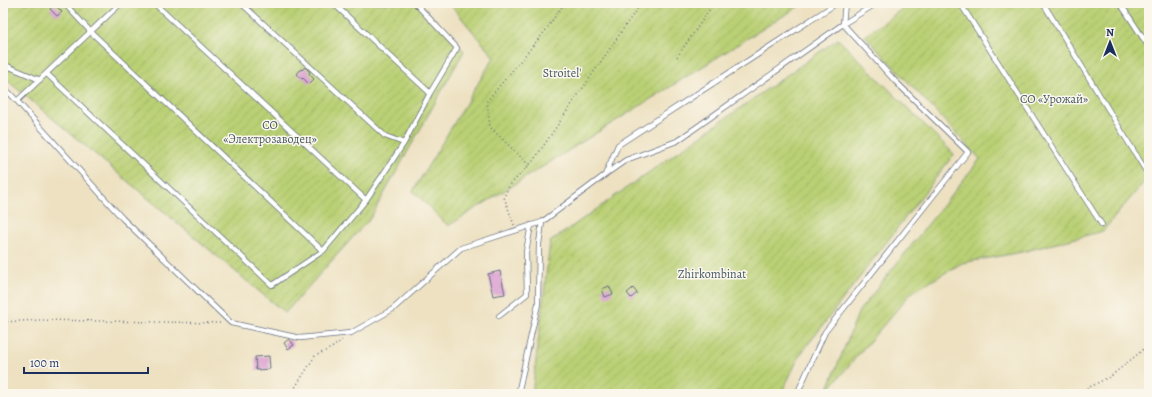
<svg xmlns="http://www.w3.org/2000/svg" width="1152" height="397" viewBox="0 0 1152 397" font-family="Alegreya,serif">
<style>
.garden{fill:url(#garden-furrows);stroke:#6a806a}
.building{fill:#d695cd}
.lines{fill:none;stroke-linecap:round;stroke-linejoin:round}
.service-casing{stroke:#646d81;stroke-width:6}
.path{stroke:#646d81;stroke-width:1.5;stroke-dasharray:1 3;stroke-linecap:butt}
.service{stroke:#fff;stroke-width:4.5}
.labels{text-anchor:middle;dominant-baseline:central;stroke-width:3;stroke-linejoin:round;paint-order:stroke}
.park-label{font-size:12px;fill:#435764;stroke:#fbf7ec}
</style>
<defs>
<pattern id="garden-furrows" width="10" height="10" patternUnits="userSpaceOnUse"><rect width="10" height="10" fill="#bad075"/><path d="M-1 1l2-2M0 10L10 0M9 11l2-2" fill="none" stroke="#9fb368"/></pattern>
</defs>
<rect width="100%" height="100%" fill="#fbf7ec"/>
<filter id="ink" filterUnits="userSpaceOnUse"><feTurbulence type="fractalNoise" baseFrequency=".025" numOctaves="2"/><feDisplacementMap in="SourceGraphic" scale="8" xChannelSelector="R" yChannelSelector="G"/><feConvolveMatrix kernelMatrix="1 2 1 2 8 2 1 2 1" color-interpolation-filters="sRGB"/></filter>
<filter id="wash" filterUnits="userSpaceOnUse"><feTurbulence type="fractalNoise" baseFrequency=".012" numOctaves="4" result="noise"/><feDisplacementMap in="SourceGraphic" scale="16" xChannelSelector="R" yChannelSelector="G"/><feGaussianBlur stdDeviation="0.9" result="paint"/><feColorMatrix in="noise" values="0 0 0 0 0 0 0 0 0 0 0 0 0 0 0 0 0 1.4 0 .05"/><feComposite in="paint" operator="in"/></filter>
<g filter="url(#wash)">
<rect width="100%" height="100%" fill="#ede1c1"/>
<path class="garden" d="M3 3H420L464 51 371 217 285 313 3 77Z
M449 3H804L448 226 413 191 494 57Z
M910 3H1149V176L1103 231 1022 252 962 263 911 293 827 391 859 311 980 159 865 36Z
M838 39 954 154 800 355 781 394H532L550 242Z"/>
<g id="blocks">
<path class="building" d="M54 4 62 12 57 16 50 9Z
M305 67 310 72 309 74 314 79 309 84 303 78 302 79 297 74 301 69 302 70Z
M500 271 505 294 493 296 488 274Z
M609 286 613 294 605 297 602 289Z
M633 288 637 293 631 298 627 293Z
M289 339 290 340 294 345 288 349 284 343Z
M269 356 270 369 256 370 255 357Z"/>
</g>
</g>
<g filter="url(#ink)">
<use href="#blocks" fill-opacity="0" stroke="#646d81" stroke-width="1"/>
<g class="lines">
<defs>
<path id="service" d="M64 3 91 32 323 251
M154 3 366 200
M241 3 385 136 404 143
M333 3 430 93
M960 3 1102 225
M1043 3 1146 171
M1120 3 1149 47
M3 63 5 65 40 80
M47 74 272 285 323 251 366 200 404 143 430 93 457 48 415 3
M3 86 17 101 123 219 231 323 300 338 351 333 393 309 461 248 542 222 605 175 618 145 837 3
M17 101 121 3
M606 174 626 160 677 141 843 24 877 3
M499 316 527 294 526 252 531 225
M518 394 538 304 539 244 542 222
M797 394 825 332 968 152 895 81 843 24 845 3"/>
</defs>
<use href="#service" class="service-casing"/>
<path class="path" d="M677 57 714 3
M529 165 490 127 487 101 546 30 564 3
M514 225 504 197 509 186 533 161 641 3
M3 322 39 320 221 323
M291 394 315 356 333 347 342 340
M1076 394 1111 376 1149 345"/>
<use href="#service" class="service"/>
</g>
</g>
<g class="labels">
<g class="park-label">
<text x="562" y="73">Stroitel'</text>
<text x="1054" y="99">СО «Урожай»</text>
<text x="270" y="125">СО<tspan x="270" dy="14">«Электрозаводец»</tspan></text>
<text x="712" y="274">Zhirkombinat</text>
</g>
</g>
<rect width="1152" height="397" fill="none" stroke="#fbf7ec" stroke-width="16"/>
<g transform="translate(1110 42)" stroke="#fbf7ec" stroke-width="3" paint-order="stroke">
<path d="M0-3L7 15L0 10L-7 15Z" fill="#1b2f5e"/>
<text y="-6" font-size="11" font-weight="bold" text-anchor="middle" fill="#1b2f5e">N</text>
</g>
<path d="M24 367v6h124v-6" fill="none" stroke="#1b2f5e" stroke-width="2"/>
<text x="30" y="367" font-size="12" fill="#1b2f5e" stroke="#fbf7ec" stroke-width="3" paint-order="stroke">100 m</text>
</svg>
